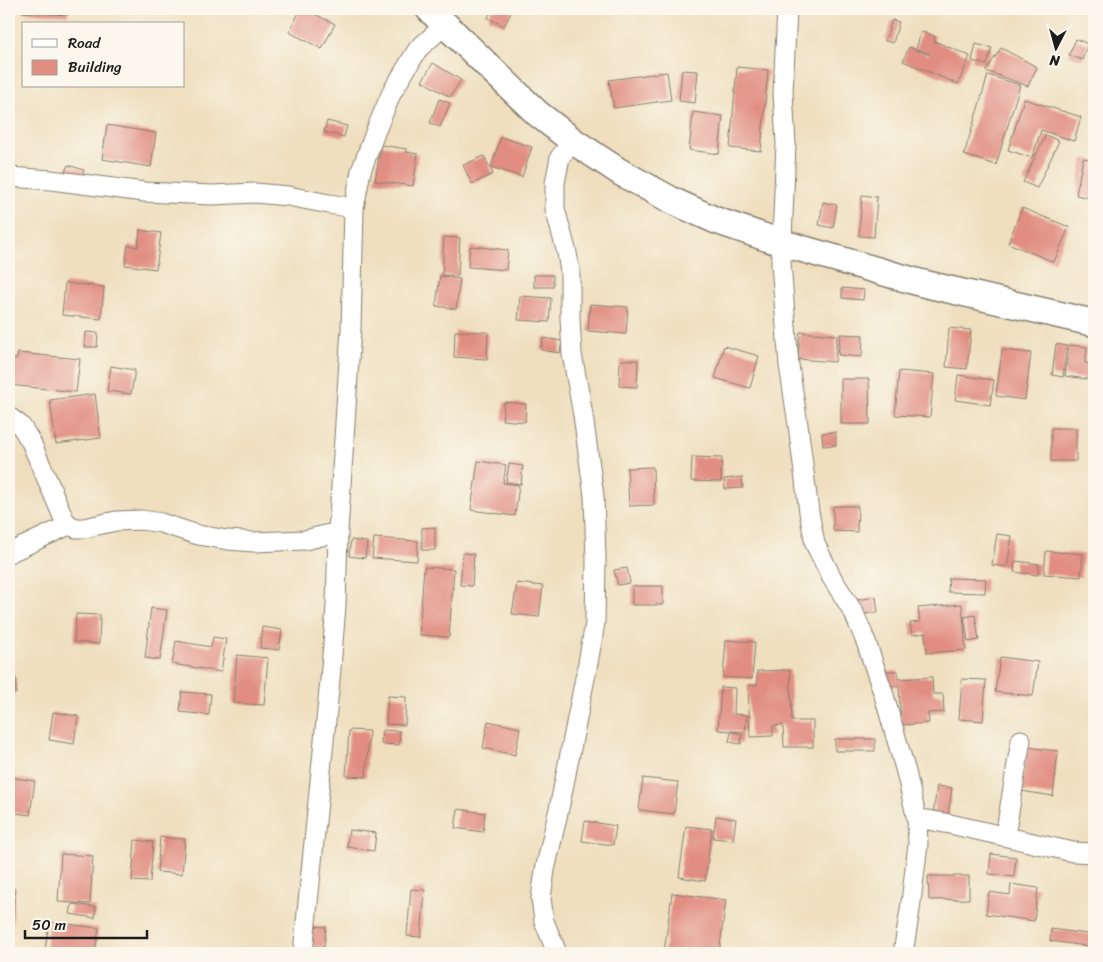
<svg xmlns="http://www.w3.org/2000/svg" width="1103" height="962" viewBox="0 0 1103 962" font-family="Sriracha,sans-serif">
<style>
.building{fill:#e18d81}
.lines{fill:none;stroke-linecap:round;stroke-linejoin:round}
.street-casing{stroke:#867e6e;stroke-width:21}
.secondary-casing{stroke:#867e6e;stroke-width:29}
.street{stroke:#fff;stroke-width:19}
.secondary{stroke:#fff;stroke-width:26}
</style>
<rect width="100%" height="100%" fill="#fbf7ec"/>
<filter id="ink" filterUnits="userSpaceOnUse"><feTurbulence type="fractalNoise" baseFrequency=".02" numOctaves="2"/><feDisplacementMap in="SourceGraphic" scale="10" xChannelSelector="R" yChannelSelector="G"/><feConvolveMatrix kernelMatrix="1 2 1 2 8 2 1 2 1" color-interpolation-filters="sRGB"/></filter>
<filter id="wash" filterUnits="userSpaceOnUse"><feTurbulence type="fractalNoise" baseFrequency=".0096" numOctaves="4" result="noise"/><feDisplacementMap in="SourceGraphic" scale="20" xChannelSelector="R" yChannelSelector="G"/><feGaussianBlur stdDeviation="1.12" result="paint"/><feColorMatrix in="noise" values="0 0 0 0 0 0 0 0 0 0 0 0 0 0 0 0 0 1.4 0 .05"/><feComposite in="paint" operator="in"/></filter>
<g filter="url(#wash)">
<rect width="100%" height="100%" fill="#efdfbf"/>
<g id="blocks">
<path class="building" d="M23 9H68V15L23 12Z
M301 9H304L335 24 322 49 289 32Z
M492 9H513L504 26 488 18Z
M892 20 899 22 893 43 885 41Z
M921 32 935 36 934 41 970 56 958 84 903 61 909 47 929 55V53L916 49Z
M1076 39 1088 44 1082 60 1069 55Z
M976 44 992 48 987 65 972 61Z
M1001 48 1037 67 1028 86 986 71Z
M433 63 461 80 450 97 422 81Z
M737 67 768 70 761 151 730 148Z
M682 70 698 71 695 103 679 101Z
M667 72 671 100 614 108 609 80Z
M988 75 1020 85 996 165 964 155Z
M439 99 450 103 440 127 430 123Z
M1024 99 1081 117 1074 141 1041 130 1032 158 1008 150Z
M693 112 723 116 719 154 689 150Z
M327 121 347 126 344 137 324 132Z
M107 125 156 133 151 167 102 159Z
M1046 135 1059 141 1037 188 1023 182Z
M501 137 532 147 522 177 491 167Z
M381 145 407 149 406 152 418 154 413 186 375 181Z
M484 156 493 174 472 184 463 165Z
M1083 158 1094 160V199L1076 195Z
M68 165 84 170 80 180 64 174Z
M862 195 877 197 874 237 859 236Z
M823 202 837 205 833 228 819 225Z
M1022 208 1069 227 1054 262 1008 243Z
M140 230 161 233 156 269 125 265 128 245 138 247Z
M444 237 460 238 458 276 442 275Z
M470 246 508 250 506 270 468 267Z
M534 275H553V287H534Z
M440 276 460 279 456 309 436 306Z
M65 283 104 287 101 319 62 315Z
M842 288 864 290 863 300 842 298Z
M520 296 551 298 549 322 518 320Z
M590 304 628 307 626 334 588 331Z
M949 328 971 330 967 369 946 367Z
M455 331 488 332 487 359 454 357Z
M86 332 98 333 97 347H85Z
M800 332 837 335 835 362 798 359Z
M840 334 863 335 862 357 838 355Z
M543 338 562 341 560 353 541 350Z
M1056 344 1067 346 1063 377 1052 375Z
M1069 345 1087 347 1085 363 1094 364V380L1065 376Z
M724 346 759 356 750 388 715 378Z
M1002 350 1031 353 1025 400 996 396Z
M18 353 80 359 76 392 9 385V359H17Z
M620 360H638L637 387 619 386Z
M111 366 135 370 131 394 107 391Z
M899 371 934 374 930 417 895 415Z
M958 375 994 380 990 405 955 400Z
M841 379H869L870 424H841Z
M95 394 101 438 56 444 50 400Z
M504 402 526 404 525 422 502 420Z
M1051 428H1076V461H1051Z
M836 432V445L823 446 822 433Z
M692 457 722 458 721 482 691 481Z
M478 461 506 465 503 483 519 485 515 516 471 510Z
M509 464 523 466 521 484 506 482Z
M653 467 654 505 629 506 627 468Z
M742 477 743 488 725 489 724 479Z
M833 506H858L857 532 833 531Z
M435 527V550H422V528Z
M997 534 1012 536 1007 567 992 565Z
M374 538 418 541 417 561 372 558Z
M351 540 367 542 365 558 349 556Z
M1046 551 1083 554 1081 577 1044 574Z
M463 553 474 554 472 586 460 585Z
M1015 561 1039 564 1038 575 1014 572Z
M424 567 454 569 449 637 419 635Z
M627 568 630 583 618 585 614 570Z
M949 578 986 579 985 593 948 592Z
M517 583 543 586 539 617 512 614Z
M632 586H663V605H632Z
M876 597 878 612 858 615 856 600Z
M962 604 966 650 927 653 925 633 912 635 910 623 920 622 918 608Z
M151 608 167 610 160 660 145 658Z
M76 614 100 615 99 644 74 642Z
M975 615 979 640 968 642 964 617Z
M262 627 282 630 279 650 260 648Z
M213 637 226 639 221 672 172 664 176 641 211 647Z
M726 640 755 642 752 679 723 677Z
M237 655 268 658 264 705 233 703Z
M1000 657 1038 662 1033 696 995 692Z
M790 670 792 721H813V747H784L783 725 773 726V736L750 737 748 685H757V671Z
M885 671H898V679L932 677 933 694H943L944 712 928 713 929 723 901 725 899 686H886Z
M9 678H16V693H9Z
M962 679 986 680 983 721 959 719Z
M721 687 735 688 734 714 747 715 745 732 718 730Z
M182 692 211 694 209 715 180 712Z
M388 696 406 697 405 725 386 724Z
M53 712 78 716 74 744 49 740Z
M488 721 520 728 515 755 483 748Z
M349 730 369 731 366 777 346 776Z
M382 730 400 731 399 745 381 744Z
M731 732 742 734 741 744 729 742Z
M835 739H875V751H835Z
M1027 747 1058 751 1053 796 1021 791Z
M9 777 35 781 30 815 9 812Z
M643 778 678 782 674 814 639 810Z
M937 786 952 788 948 817 933 815Z
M458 809 485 813 483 832 455 828Z
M716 816 736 819 733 840 713 838Z
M585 821 616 826 613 845 582 841Z
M686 826 712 829 705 881 679 877Z
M349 830 376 833 374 851 347 847Z
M160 837 185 839 182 874 157 872Z
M135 840 153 842 150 882 132 881Z
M61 854 93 856 90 904 58 902Z
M991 854 1016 857 1014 877 989 874Z
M928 876H969V899L929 900Z
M1011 884 1038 888 1034 921 986 914 989 892 1010 895Z
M9 888 15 889 12 927 9 926Z
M411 889 425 890 421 937 407 936Z
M672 893 726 900 719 953H664Z
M72 904 96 907 95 918 70 914Z
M49 922 99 928 95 953H70L45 950Z
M311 926 326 927 324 947 310 946Z
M1051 929 1094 935 1093 947 1050 941Z"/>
</g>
</g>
<g filter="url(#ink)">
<use href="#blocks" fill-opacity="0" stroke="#867e6e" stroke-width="1"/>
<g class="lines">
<defs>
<path id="street" d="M787 9 783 93 786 144 781 263 789 365 798 425 809 512 815 544 832 578 854 613 866 642 883 692 906 772 917 820 918 844 910 910 903 953
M9 177 51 180 144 192 212 195 255 193 288 196 329 204 354 208
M9 417 21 426 31 442 64 519 69 525 76 528H84L116 521 142 520 161 523 198 535 228 540 254 542 305 540 338 532
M9 553 69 525
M917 820H928L950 824 1073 852 1094 853
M1005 836 1021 740
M303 953 330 680 336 606 338 532 351 329 354 208 361 171 376 130 392 92 418 49 445 25
M557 953 544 921 541 898 545 870 560 804 588 663 595 623 596 559 594 496 583 415 572 354 570 318V271L567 253 555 209V183L560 157 573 141"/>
<path id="secondary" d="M429 9 537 113 573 141 620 172 673 201 715 220 782 243 921 283 1094 323"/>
</defs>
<use href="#street" class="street-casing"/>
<use href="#secondary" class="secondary-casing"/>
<use href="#street" class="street"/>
<use href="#secondary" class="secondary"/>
</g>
</g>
<rect width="1103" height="962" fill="none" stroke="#fbf7ec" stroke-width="30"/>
<rect x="22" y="22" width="162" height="65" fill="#fbf7ec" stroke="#a29f99"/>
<rect x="32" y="39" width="25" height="8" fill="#ffffff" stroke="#a29f99"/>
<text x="68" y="48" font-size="15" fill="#1c1c1c">Road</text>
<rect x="32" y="60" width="25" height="15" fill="#e18d81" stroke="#a29f99"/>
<text x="68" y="72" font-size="15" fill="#1c1c1c">Building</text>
<g transform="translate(1056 48) rotate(186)" stroke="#fbf7ec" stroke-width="4" paint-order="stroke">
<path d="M0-4L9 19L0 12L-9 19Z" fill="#1c1c1c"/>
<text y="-8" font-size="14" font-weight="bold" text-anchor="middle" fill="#1c1c1c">N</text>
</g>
<path d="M25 930v8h122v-8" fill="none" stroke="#1c1c1c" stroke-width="2.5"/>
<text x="32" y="930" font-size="15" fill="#1c1c1c" stroke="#fbf7ec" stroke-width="4" paint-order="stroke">50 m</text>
</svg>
